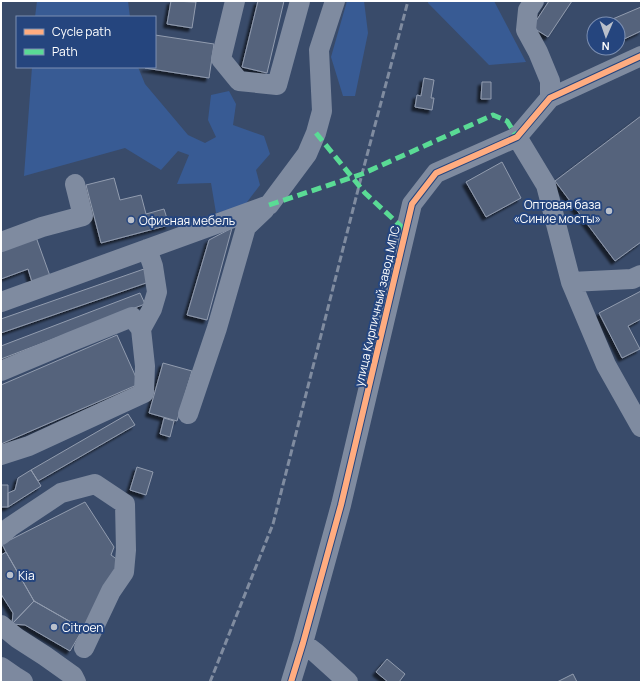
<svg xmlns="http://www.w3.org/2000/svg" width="642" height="683" viewBox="0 0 642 683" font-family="Manrope,sans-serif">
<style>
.green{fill:#385b94}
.building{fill:#54637c;stroke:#929caf;filter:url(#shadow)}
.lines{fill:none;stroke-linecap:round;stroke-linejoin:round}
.minor{stroke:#7f8ba0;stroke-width:20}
.major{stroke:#7d899f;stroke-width:22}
.rail{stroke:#808ca0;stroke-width:3;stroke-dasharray:7 3;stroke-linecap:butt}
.quiet{stroke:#5adb95;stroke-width:5;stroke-dasharray:10 5;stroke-linecap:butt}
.cycleway-casing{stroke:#25457e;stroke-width:8}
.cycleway{stroke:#ffac80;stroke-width:6}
.poi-dot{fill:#bac0cb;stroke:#25457e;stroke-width:1.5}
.labels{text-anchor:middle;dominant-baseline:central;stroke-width:4;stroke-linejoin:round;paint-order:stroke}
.poi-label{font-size:12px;fill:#fff;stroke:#25457e;text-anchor:start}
.street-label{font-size:12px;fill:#fff;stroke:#25457e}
</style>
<defs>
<filter id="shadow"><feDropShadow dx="-3.5" dy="3.5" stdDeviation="1" flood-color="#0009"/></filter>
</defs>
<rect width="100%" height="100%" fill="#394b6a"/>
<path class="green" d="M37 1H128L130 17H35Z
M347 1H364L368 33 355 96H343L331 57Z
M428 1H494L526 62 489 65 428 3Z
M32 67H138L145 84 188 135 205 143 216 137 208 120 211 95 229 91 236 104 233 125 264 136 270 154 256 170 260 185 244 206 216 213 211 183 177 184 189 155 178 151 161 170 125 148 24 176Z"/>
<path class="building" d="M171 1 196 2 192 28 167 24Z
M258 1H284L267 73 242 67Z
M549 1H572L548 37 532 27Z
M641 7V31L618 42V24H609L608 21Z
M155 35 214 44 209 78 145 68 155 67Z
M424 78 434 80 431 98H434L432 110 415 107 417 95 421 96Z
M482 82H491V99H481Z
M641 116V242L615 261 555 181Z
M502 162 521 198 486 217 466 182Z
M114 178 120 200 141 195 146 214 164 209 169 225 101 243 86 185Z
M232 228 207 320 187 315 209 240Z
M36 237 50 276 32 282 28 269 1 279V250Z
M144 269 149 282 1 333V319Z
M641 291V319L628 326 640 349 622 358 599 313Z
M140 293 145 304 1 359V346Z
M117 335 139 384 1 444V385Z
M163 363 192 371 177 421 149 413Z
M128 414 135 425 38 481 31 470Z
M164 418 174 421 170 437 160 434Z
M137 467 153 472 146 495 130 490Z
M31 470 41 486 8 507V493L15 490 18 478Z
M1 485H8V507H1Z
M85 502 114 547 111 555 122 563 83 629 34 601 6 552 2 544Z
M6 552 34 601 12 624 13 613 1 594V555Z
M34 601 83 629 70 651 25 625 12 624Z
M387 659 405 674 399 682H388L376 672Z
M573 674 577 682H557Z"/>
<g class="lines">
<path class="minor" d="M235 1 221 59 239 81 277 85 300 1
M534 1 528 10 526 30 538 52 550 81V98
M517 137 546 185 571 282 606 365 641 427
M1 242 42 227 83 216 75 184
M571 282 632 279 641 275
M1 302 269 205 307 154 316 133 322 111 319 50 335 1
M141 329 152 309 157 292 153 266 147 249
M1 371 70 342 132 317 141 329 145 366 144 393 29 446 1 455
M188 414 217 328 246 227 265 209
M1 535 10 527 61 493 95 484 125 504 126 550 124 572 111 591 84 648
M1 625 17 638 45 656 73 676 76 682
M303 643 316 653 348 682
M291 682 303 643 341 505 412 204 436 173 517 137 550 98 641 56"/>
<path class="major" d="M1 668 14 677 22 682"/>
<path class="rail" d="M210 682 273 524 362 174 408 1"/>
<path class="quiet" d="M316 133 365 193 405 230
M269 205 362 174 493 115 507 121 517 137"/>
<defs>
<path id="cycleway" d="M291 682 303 643 341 505 412 204 436 173 517 137 550 98 641 56"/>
</defs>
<use href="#cycleway" class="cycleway-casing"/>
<use href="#cycleway" class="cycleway"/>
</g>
<g class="poi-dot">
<circle cx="609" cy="211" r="4"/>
<circle cx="131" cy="220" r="4"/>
<circle cx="10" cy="575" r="4"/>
<circle cx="54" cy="627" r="4"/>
</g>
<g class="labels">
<g class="poi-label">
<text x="601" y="204" text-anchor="end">Оптовая база<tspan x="601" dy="14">«Синие мосты»</tspan></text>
<text x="139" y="220">Офисная мебель</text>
<text x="18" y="575">Kia</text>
<text x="62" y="627">Citroen</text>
</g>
<g class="street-label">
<text transform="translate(377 306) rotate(-77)">улица Кирпичный завод МПС</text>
</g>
</g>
<rect width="642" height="683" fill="none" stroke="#ffffff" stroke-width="4"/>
<rect x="16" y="16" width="140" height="52" fill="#25457e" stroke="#7c8fb2"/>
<rect x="24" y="29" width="20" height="6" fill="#ffac80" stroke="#7c8fb2"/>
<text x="52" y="36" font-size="12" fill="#ffffff">Cycle path</text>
<rect x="24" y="49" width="20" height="6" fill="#5adb95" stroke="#7c8fb2"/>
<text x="52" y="56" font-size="12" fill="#ffffff">Path</text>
<g transform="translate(606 36) rotate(182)"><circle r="19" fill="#25457e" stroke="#7c8fb2"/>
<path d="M0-3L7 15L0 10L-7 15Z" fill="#bac0cb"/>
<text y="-6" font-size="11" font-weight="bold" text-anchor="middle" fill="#ffffff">N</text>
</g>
</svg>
